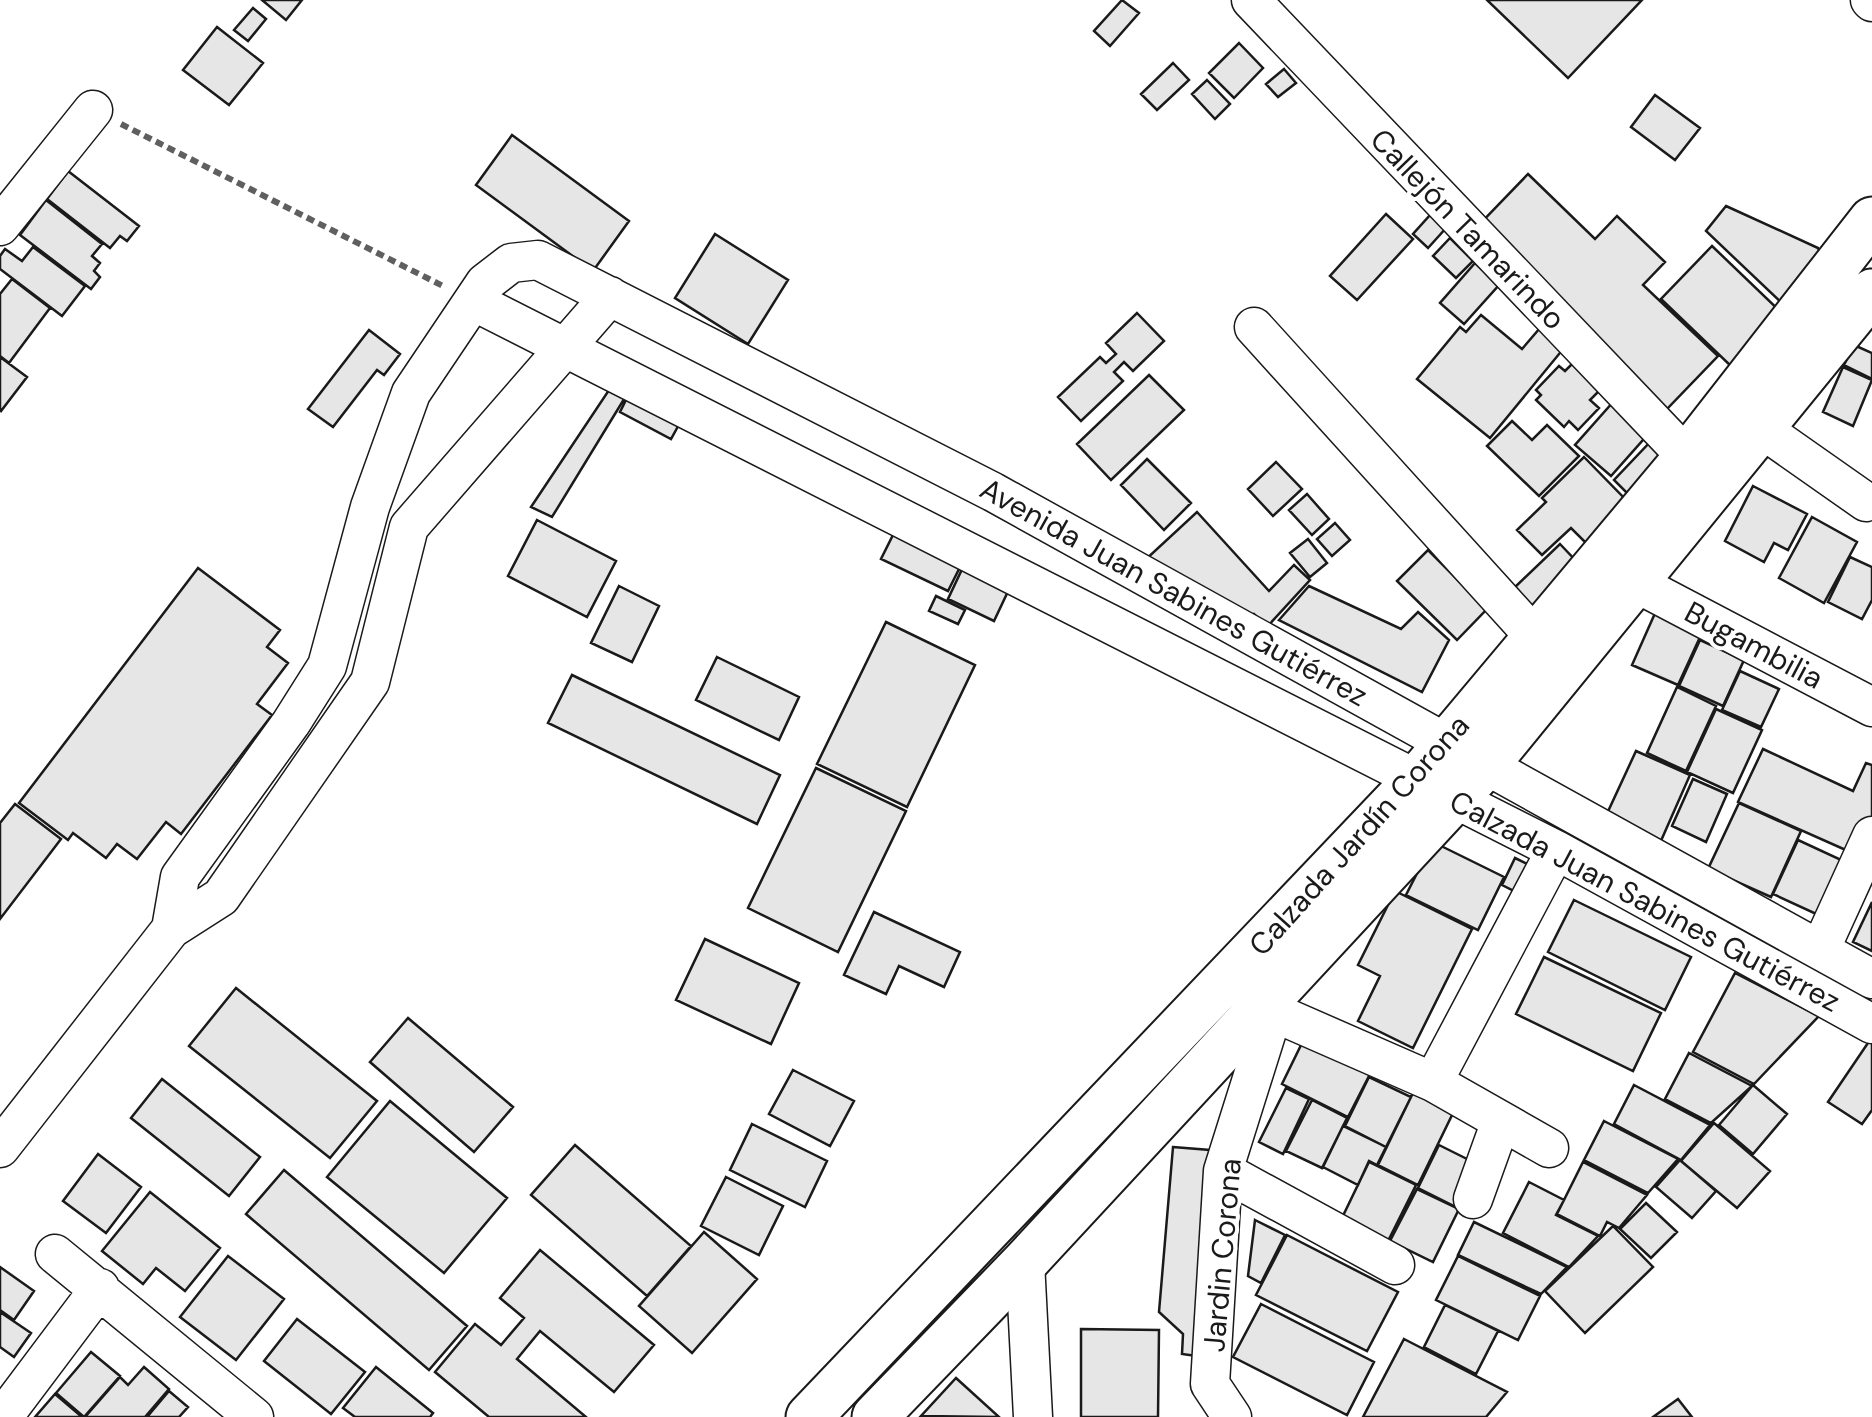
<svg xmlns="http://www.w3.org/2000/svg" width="1872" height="1417" viewBox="0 0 1872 1417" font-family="'DM Sans',sans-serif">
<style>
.building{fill:#e6e6e6;stroke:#1a1a1a;stroke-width:2.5}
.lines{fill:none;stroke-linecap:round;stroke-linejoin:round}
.minor-casing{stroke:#1a1a1a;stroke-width:41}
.major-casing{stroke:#1a1a1a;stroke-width:49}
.path{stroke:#5f5f5f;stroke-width:6;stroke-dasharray:8 5;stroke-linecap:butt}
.minor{stroke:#fff;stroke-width:38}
.major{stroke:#fff;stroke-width:45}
.labels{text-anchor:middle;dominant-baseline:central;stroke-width:8;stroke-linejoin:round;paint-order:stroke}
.street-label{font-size:30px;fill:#1a1a1a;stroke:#fff}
</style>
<rect width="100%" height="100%" fill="#fff"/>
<path class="building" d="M262 0H302L286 20Z
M1122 0 1139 13 1110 46 1094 31Z
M1487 0H1642L1568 78Z
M253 8 266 19 248 41 234 30Z
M217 27 263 63 229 105 183 70Z
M1239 43 1263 68 1234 98 1209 73Z
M1173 63 1189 80 1157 110 1141 94Z
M1284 69 1296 83 1278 97 1266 84Z
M1207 80 1230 104 1215 119 1192 94Z
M1655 95 1700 128 1675 160 1631 127Z
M512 135 629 221 593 271 476 185Z
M68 171 139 226 127 241 120 236 110 248 47 199Z
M1528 174 1595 239 1617 216 1665 262 1643 285 1718 356 1666 410 1476 228Z
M46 200 102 244 92 256 100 263 94 271 100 277 91 289 20 235Z
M1726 206 1818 248 1826 268 1787 308 1706 231Z
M1386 214 1413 239 1357 300 1330 276Z
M1431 214 1447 227 1428 248 1413 234Z
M715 234 788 280 748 344 675 298Z
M1450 238 1473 261 1456 278 1433 256Z
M1712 246 1785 316 1734 369 1661 299Z
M33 247 85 286 62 316 0 269V256L5 249 22 261Z
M1475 263 1499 285 1464 324 1440 303Z
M12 279 50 308 9 363 0 356V294Z
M1137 313 1164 341 1133 371 1124 362 1114 372 1123 381 1081 421 1058 397 1100 357 1106 363 1116 354 1106 343Z
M1481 315 1522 349 1540 328 1564 348 1490 438 1417 379 1460 327 1466 332Z
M369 330 400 354 384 375 377 370 333 427 308 409Z
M1854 345 1872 353V379L1844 365Z
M0 357 27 377 1 411 0 410Z
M1576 360 1603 387 1590 400 1599 408 1578 430 1569 421 1564 427 1536 400 1541 395 1536 390 1559 366 1565 371Z
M1843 367 1872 380 1853 426 1823 412Z
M1149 375 1184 410 1111 480 1077 444Z
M613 384 629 391 552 517 531 507Z
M630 392 682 419 671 439 620 412Z
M1614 401 1650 432 1611 476 1575 445Z
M1512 421 1532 440 1547 425 1579 456 1539 496 1487 446Z
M1653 439 1673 458 1634 500 1614 480Z
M1584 457 1629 503 1587 544 1571 528 1542 555 1517 530 1546 502 1542 498Z
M1147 459 1191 503 1164 530 1121 485Z
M1276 462 1302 489 1273 516 1248 489Z
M1753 486 1807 514 1788 550 1774 543 1764 562 1725 541Z
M1307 494 1329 519 1312 535 1289 510Z
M1197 512 1269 591 1294 565 1310 580 1267 627 1254 614 1244 625 1144 561Z
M1812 517 1857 542 1824 603 1779 578Z
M537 520 616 561 587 617 508 576Z
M1335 523 1350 540 1332 556 1317 539Z
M895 531 962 563 948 591 881 559Z
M1308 539 1327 563 1310 577 1290 553Z
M1560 544 1577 562 1532 606 1514 588Z
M1428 550 1487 609 1457 640 1397 581Z
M1850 557 1872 567V600L1862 619 1828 602Z
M965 563 1011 585 994 621 948 599Z
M198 568 280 630 267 647 288 663 257 704 272 715 181 834 166 822 137 859 117 844 106 858 73 833 68 840 19 803Z
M619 586 659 606 632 662 591 643Z
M1309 586 1401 629 1418 612 1449 640 1422 692 1279 620Z
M936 596 965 610 958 624 929 611Z
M1660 602 1706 624 1678 685 1632 665Z
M886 622 975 665 907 807 817 764Z
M1700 640 1744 660 1723 706 1679 686Z
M717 657 799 697 779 740 696 700Z
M1740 671 1779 689 1761 727 1722 710Z
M572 675 780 775 757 824 548 723Z
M1677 687 1716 706 1686 771 1647 753Z
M1716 709 1762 730 1733 793 1687 772Z
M1763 749 1853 791 1866 763 1872 765V823L1857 855 1738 802Z
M1636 751 1690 775 1660 843 1605 818Z
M816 768 906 811 838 952 748 908Z
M1693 779 1727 794 1706 842 1672 826Z
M1739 803 1801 831 1771 897 1708 869Z
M15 804 61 839 0 919V823Z
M1798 840 1850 864 1825 918 1773 894Z
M1433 842 1504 877 1478 930 1406 895Z
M1515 858 1542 871 1528 898 1502 885Z
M1395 891 1472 929 1413 1048 1358 1021 1380 976 1358 965Z
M1574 900 1691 957 1665 1010 1548 952Z
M1872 902V951L1853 942Z
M874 912 960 952 944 987 899 966 886 994 844 975Z
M705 939 799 983 771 1044 676 1000Z
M1544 957 1661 1013 1633 1071 1516 1014Z
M1735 973 1819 1016 1754 1084 1693 1052Z
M236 988 377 1101 330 1158 189 1046Z
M408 1018 513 1107 474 1152 370 1062Z
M1872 1037V1110L1862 1124 1828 1102Z
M1304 1039 1371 1072 1348 1117 1282 1084Z
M1689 1053 1752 1086 1711 1123 1665 1099Z
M793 1070 854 1101 830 1146 769 1114Z
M1369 1077 1411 1097 1386 1147 1345 1126Z
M162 1079 260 1157 229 1196 131 1118Z
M1634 1085 1710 1125 1681 1160 1614 1124Z
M1753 1085 1787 1114 1753 1154 1719 1125Z
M1286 1088 1309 1099 1283 1154 1259 1142Z
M1413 1093 1453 1113 1418 1185 1378 1165Z
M1312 1100 1347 1118 1322 1168 1286 1151Z
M390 1101 507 1198 444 1273 327 1177Z
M1604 1121 1678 1159 1648 1193 1584 1160Z
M1714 1123 1770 1171 1737 1208 1681 1161Z
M752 1124 827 1161 805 1207 730 1170Z
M1343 1126 1386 1147 1377 1165 1369 1161 1358 1185 1323 1167Z
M575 1145 691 1246 647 1296 531 1195Z
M1439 1145 1477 1164 1456 1207 1418 1188Z
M1173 1147 1222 1151 1204 1357 1182 1354 1183 1334 1159 1312Z
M98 1154 141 1187 106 1233 63 1201Z
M1680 1160 1716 1191 1692 1218 1656 1187Z
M1369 1162 1416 1185 1387 1243 1341 1220Z
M1583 1162 1647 1195 1619 1228 1607 1222 1600 1236 1557 1214Z
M284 1170 467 1326 429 1370 246 1214Z
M726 1177 783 1206 759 1255 701 1226Z
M1529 1182 1564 1200 1556 1215 1598 1236 1569 1267 1503 1233Z
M1417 1189 1459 1209 1433 1262 1390 1241Z
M150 1192 220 1248 185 1291 156 1268 143 1284 102 1251Z
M1646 1203 1677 1232 1651 1258 1620 1229Z
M1255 1220 1285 1235 1261 1283 1248 1276Z
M1474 1222 1567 1267 1541 1294 1458 1255Z
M1613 1226 1653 1267 1585 1333 1545 1291Z
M704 1232 757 1279 692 1353 639 1306Z
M1287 1235 1398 1292 1367 1351 1256 1295Z
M540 1250 654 1345 614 1392 540 1331 517 1359 586 1417H489L435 1372 475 1324 501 1345 524 1318 500 1298Z
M228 1256 284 1299 236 1360 180 1317Z
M1458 1256 1540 1296 1518 1340 1436 1300Z
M0 1267 34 1291 14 1320 0 1310Z
M1261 1304 1374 1362 1347 1415 1233 1357Z
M1445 1305 1498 1331 1476 1374 1424 1347Z
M0 1312 31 1333 14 1357 0 1347Z
M297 1319 365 1372 331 1414 264 1361Z
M1081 1329 1159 1330 1158 1417H1081Z
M1404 1339 1507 1392 1486 1417H1363Z
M91 1352 120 1376 84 1417 56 1393Z
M144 1367 169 1389 145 1417H85L120 1377 128 1385Z
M376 1367 433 1413 430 1417H355L343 1408Z
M956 1378 999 1417 921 1416Z
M169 1391 188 1407 179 1417H147Z
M55 1394 82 1417H35Z
M1678 1399 1692 1417H1653Z"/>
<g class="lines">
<defs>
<path id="minor" d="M1251 0 1687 457
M1870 0 1872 2
M0 226 93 110
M473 301 1556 850 1872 1024
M1254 327 1535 637
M1762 429 1866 502
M1636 583 1872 707
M171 929 180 877 291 723 327 666 370 507 411 393 485 283 511 263 538 260 993 492 1872 979
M1820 950 1872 836
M1273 1012 1433 1082 1549 1148
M1433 1082 1556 850
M0 1148 171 929 221 897 370 682 409 527 610 296
M1223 1171 1395 1265
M1473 1199 1501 1121
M55 1254 254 1417
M1025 1262 1033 1417
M3 1417 100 1288
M1232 1417 1210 1384 1223 1171 1273 1012 1275 989"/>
<path id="major" d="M809 1417 1417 779 1687 457 1872 220
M875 1417 1025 1262 1486 765 1872 292"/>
</defs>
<use href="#minor" class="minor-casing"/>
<use href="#major" class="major-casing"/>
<path class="path" d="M121 124 445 287"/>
<use href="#minor" class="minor"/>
<use href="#major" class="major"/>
</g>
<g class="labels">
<g class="street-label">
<text transform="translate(1468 229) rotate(46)">Callejón Tamarindo</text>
<text transform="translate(1174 592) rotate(29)">Avenida Juan Sabines Gutiérrez</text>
<text transform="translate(1754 645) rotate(28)">Bugambilia</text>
<text transform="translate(1359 835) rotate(-48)">Calzada Jardín Corona</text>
<text transform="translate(1645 901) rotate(28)">Calzada Juan Sabines Gutiérrez</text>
<text transform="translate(1222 1255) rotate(-85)">Jardin Corona</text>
</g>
</g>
</svg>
